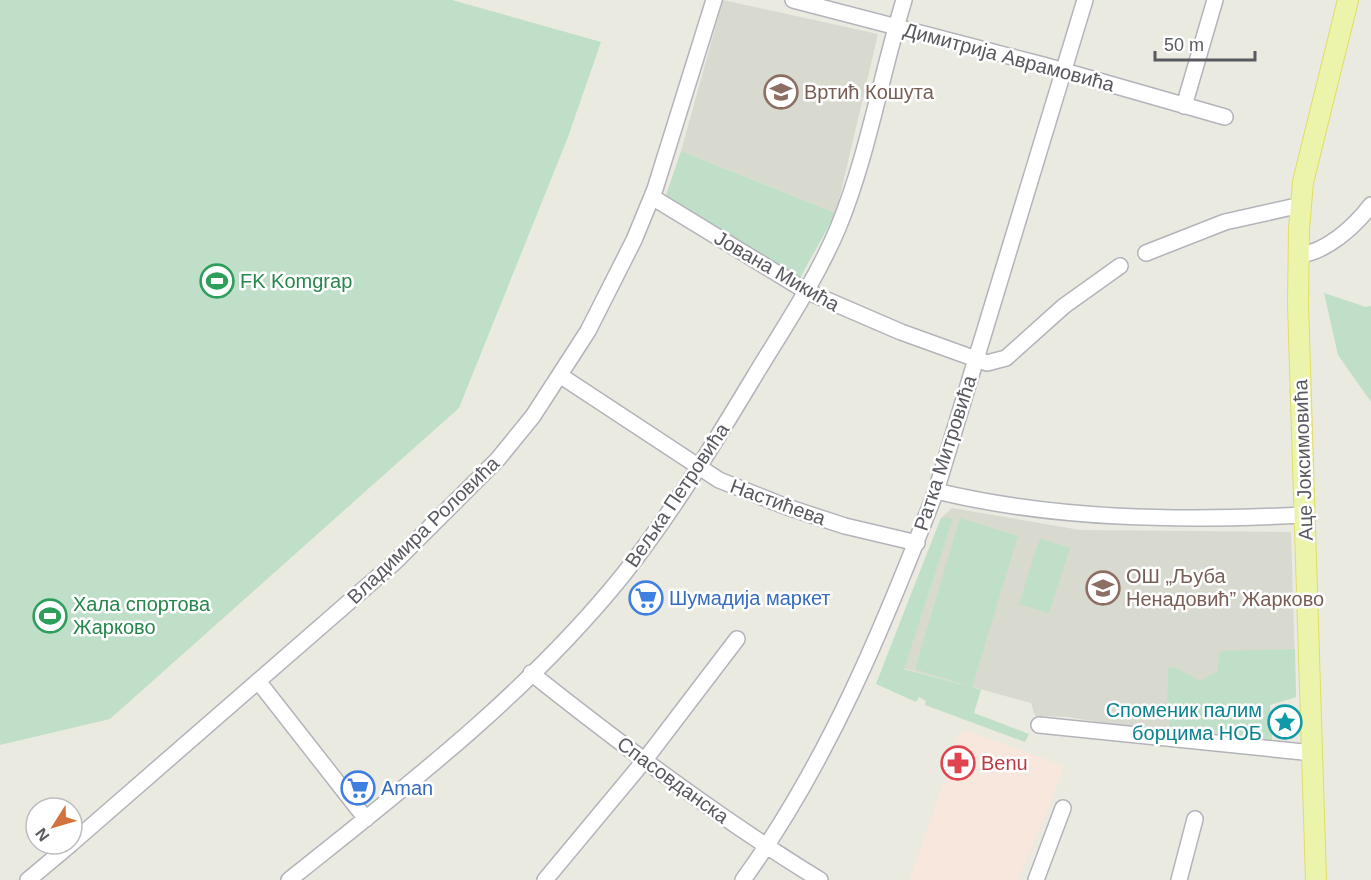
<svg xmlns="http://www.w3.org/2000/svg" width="1371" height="880" viewBox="0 0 1371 880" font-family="Helvetica,sans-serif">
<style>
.education{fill:#d9dacf}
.medical{fill:#f7e7dd}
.green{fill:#c0dfc8}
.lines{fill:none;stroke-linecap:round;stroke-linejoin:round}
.minor-casing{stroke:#b3b4ba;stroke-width:18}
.major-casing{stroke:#dfde65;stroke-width:22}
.minor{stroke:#fff;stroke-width:15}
.major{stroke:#ecf4ac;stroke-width:20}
.labels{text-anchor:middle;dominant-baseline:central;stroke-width:5;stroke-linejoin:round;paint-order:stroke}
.street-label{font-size:20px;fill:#595a60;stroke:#fff}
.education-label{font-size:20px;fill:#785e54;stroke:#fff;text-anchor:start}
.leisure-label{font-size:20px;fill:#27864d;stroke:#fff;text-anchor:start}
.shop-label{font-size:20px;fill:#366cbe;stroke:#fff;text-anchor:start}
.culture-label{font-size:20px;fill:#0d838f;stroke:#fff;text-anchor:end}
.health-label{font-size:20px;fill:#be3a42;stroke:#fff;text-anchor:start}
</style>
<rect width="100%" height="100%" fill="#eaeae1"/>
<path class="education" d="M723 0 878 34 836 213 681 151Z
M952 508 1080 530 1291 532 1296 697 1270 705 1272 743 1133 728 1068 717 1035 716 1031 703 884 663 941 518Z"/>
<path class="medical" d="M965 730 1064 766 1050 805 1018 880H909L935 808 957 737Z"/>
<path class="green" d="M0 0H452L601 42 568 137 459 408 110 719 0 745Z
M681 151 836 213 800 278 665 198Z
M1324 293 1366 307 1371 306V402L1338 355Z
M941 518H953L904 669 968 686 915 669 960 518 1018 536 972 687 981 690 974 713 1029 734 1025 742 925 705 926 701 919 697 916 702 876 684Z
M1040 538 1070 548 1049 613 1019 604Z
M1295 649 1296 697 1270 705 1272 743 1171 732 1167 707 1168 668 1174 667 1200 681 1217 672 1220 651Z"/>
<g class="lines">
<defs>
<path id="minor" d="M793 0 1043 65 1225 117
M1184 106 1215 0
M652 197 806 291 901 332 987 363 1006 358 1064 306 1120 266
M1146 253 1225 222 1301 205
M1298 255C1326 253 1355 226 1371 205
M561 376 719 480 787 507 845 526 917 543
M936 491C1056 520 1181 521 1304 515
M531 673C624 747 719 818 820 880
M258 681 366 819
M1039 725 1313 753
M72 843 396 561 498 459 533 416 588 331 634 240 655 189 714 0
M28 880 71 844
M289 880C407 786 528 693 623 575 672 513 713 445 754 377 783 329 816 280 838 228 868 155 881 75 904 0
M545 880 644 761 737 639
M743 880C828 762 884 626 936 491L1085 0
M1036 880 1063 808
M1179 880 1195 819"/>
<path id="major" d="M1316 880 1298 304 1299 229 1303 182 1348 0"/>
</defs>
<use href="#minor" class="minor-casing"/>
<use href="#major" class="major-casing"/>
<use href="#minor" class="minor"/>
<use href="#major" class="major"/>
</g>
<defs>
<symbol id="school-ring" viewBox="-11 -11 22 22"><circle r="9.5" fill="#fff" stroke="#8d6e63" stroke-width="1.5"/><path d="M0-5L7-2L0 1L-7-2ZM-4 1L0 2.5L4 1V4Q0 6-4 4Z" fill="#8d6e63"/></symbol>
<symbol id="stadium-ring" viewBox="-11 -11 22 22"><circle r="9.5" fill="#fff" stroke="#2e9e5b" stroke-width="1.5"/><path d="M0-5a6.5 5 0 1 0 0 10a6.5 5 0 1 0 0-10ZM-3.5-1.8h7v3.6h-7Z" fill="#2e9e5b"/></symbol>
<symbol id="supermarket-ring" viewBox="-11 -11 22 22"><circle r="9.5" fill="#fff" stroke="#3f7fe0" stroke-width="1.5"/><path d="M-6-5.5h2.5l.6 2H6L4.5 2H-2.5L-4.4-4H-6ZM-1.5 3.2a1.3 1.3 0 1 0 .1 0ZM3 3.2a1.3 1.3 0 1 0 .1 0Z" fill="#3f7fe0"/></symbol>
<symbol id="sight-ring" viewBox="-11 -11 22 22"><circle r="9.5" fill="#fff" stroke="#0f9aa8" stroke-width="1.5"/><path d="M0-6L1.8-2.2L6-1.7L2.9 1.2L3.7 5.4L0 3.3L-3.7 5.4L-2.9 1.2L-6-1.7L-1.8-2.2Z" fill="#0f9aa8"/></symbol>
<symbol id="pharmacy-ring" viewBox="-11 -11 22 22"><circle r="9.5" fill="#fff" stroke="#e0444e" stroke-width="1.5"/><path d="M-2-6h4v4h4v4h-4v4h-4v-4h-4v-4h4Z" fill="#e0444e"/></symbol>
</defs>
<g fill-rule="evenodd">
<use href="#school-ring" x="762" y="73" width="38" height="38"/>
<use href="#stadium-ring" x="198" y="262" width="38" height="38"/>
<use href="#school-ring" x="1084" y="569" width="38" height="38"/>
<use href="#supermarket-ring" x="627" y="579" width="38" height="38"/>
<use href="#stadium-ring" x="31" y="597" width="38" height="38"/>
<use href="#sight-ring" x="1266" y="703" width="38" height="38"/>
<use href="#pharmacy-ring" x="939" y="744" width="38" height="38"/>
<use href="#supermarket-ring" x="339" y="769" width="38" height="38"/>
</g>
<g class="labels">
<g class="street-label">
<text transform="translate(1009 57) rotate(15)">Димитрија Аврамовића</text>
<text transform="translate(777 271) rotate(30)">Јована Микића</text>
<text transform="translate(945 453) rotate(-72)">Ратка Митровића</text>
<text transform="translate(1303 460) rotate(-92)">Аце Јоксимовића</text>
<text transform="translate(677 495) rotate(-56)">Вељка Петровића</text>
<text transform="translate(778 502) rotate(20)">Настићева</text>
<text transform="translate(423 530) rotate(-44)">Владимира Роловића</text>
<text transform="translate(673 780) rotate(36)">Спасовданска</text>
</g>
<g class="education-label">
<text x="804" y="92">Вртић Кошута</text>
<text x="1126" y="576">ОШ „Љуба<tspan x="1126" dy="23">Ненадовић” Жарково</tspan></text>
</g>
<g class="leisure-label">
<text x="240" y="281">FK Komgrap</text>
<text x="73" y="604">Хала спортова<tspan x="73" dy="23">Жарково</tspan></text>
</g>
<g class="shop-label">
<text x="669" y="598">Шумадија маркет</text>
<text x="381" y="788">Aman</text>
</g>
<g class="culture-label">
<text x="1262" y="710">Споменик палим<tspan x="1262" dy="23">борцима НОБ</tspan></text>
</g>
<g class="health-label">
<text x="981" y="763">Benu</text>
</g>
</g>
<g transform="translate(54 826) rotate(233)"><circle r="28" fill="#ffffff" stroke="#bdbdbf" stroke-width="1.5"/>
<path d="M0-4.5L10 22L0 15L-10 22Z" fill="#d2733e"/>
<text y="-9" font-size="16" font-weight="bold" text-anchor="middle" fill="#595a60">N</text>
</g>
<path d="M1155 51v9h100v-9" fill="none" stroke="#595a60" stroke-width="3"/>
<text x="1164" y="51" font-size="18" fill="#595a60" stroke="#ffffff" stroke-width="4.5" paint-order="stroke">50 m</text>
</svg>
